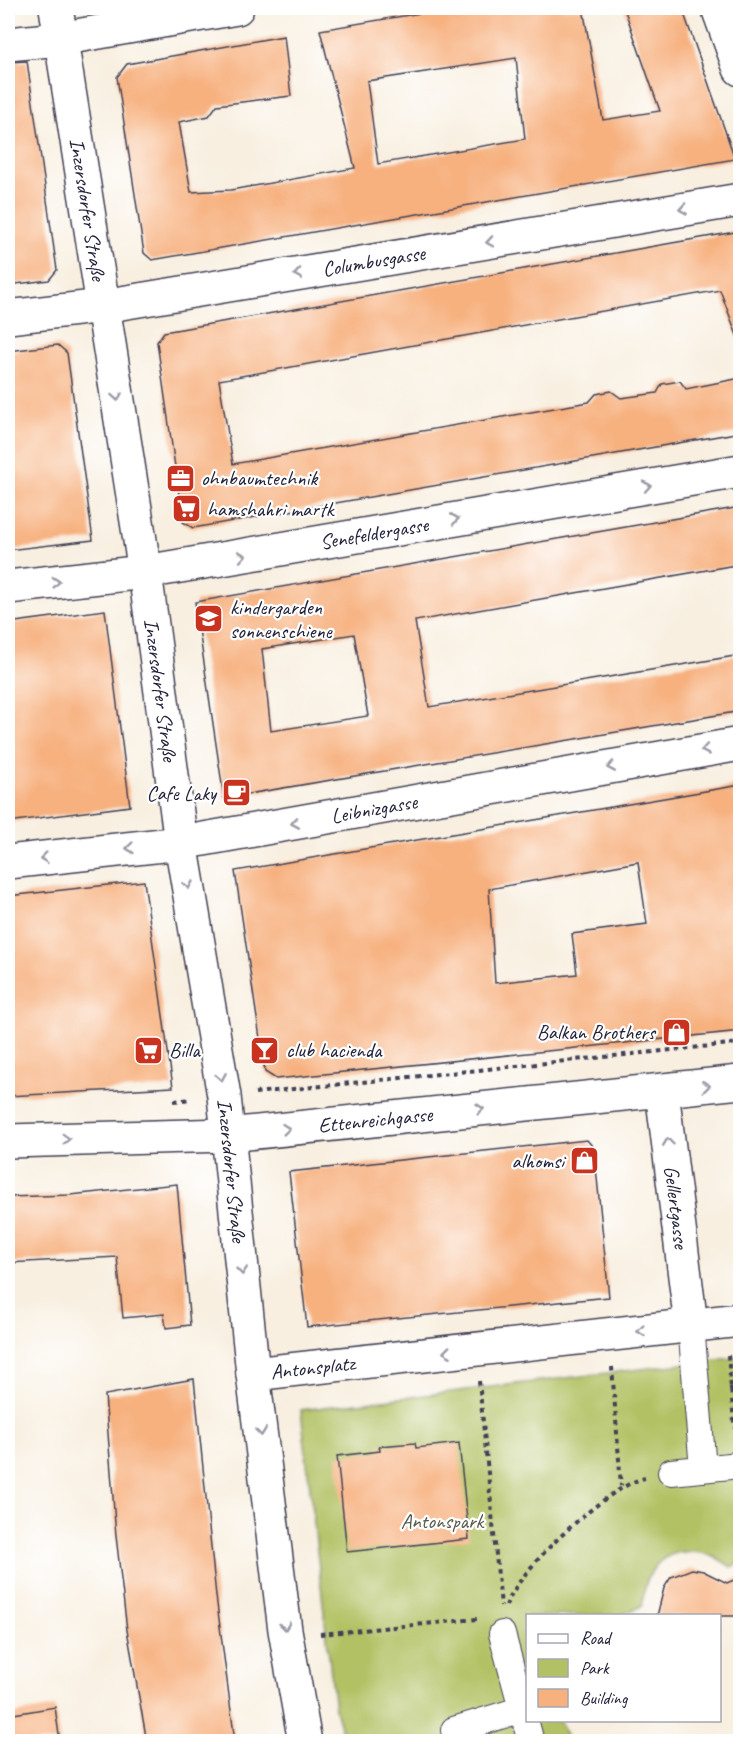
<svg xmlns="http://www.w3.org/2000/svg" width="748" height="1749" viewBox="0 0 748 1749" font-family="Caveat,sans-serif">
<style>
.green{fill:#b2c164;stroke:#6a7250;stroke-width:1.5}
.building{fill:#f7b17f;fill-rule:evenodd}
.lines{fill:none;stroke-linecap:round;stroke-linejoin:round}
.pedestrian-casing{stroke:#424154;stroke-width:28}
.minor-casing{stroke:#424154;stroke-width:36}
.tertiary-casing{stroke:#424154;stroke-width:36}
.path{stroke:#424154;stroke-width:4;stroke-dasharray:4.5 4.5;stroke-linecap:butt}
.pedestrian{stroke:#fff;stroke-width:26}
.minor{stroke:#fff;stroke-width:33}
.tertiary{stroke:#fff;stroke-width:33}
.oneway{stroke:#9c9ca7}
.labels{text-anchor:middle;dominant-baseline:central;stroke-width:4.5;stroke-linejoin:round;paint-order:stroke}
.street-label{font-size:21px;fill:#22223b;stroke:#fff}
.poi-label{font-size:21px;fill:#22223b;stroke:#fff;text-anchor:start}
.park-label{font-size:21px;fill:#545a49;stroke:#fff}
</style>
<rect width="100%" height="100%" fill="#fff"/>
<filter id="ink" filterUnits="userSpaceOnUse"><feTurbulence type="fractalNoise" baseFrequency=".0167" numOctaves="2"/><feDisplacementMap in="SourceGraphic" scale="12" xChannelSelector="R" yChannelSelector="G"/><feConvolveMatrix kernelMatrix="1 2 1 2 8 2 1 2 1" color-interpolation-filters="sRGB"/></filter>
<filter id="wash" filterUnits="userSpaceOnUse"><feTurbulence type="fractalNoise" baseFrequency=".008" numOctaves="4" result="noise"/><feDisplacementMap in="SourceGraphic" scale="24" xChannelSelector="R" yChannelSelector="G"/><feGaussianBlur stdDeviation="1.35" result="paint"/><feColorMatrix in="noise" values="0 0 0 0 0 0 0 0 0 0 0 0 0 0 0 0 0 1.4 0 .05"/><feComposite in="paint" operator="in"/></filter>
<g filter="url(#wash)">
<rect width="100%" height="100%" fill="#f8efe0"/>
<path class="green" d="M740 1357V1563L731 1567C707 1549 668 1542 650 1574 644 1583 644 1596 642 1606L620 1615 528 1616V1720L560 1721 568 1741H344L335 1709 301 1410Z"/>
<g id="blocks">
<path class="building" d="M450 8H583L603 120 660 111 624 8H682L735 159 152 260 144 253 117 77 127 64 284 36 291 96 217 105 209 116 179 122 191 192 231 190 355 168 320 30ZM516 58 525 139 378 164 367 81Z
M27 61 57 270 49 280 8 285V62Z
M741 231V337L738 338 720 290 219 380 233 464 589 402 596 394 611 391 621 398 657 393 662 384 680 381 686 389 741 378V432L193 528 183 522 157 342 164 332Z
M58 345 67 353 93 540 8 550V351Z
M741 507V564L415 621 429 707 741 655V711L224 798 195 602ZM354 634 368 716 271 731 262 649Z
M105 610 130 806 8 822V623Z
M741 785V1031L276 1079 265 1072 235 871ZM638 862 647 924 572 934 577 974 495 983 489 889Z
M144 881 173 1087 8 1096V896Z
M587 1140 594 1148 609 1297 307 1327 289 1172Z
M177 1184 190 1325 166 1328 164 1314 123 1318 117 1257 8 1263V1197L70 1195Z
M194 1379 216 1596 235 1742H147L127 1630 116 1536 105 1395Z
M415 1443 416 1448 459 1443 469 1539 347 1552 337 1456 380 1451 379 1446Z
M692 1569 703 1571 727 1583 741 1577V1616H657L664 1588 671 1577Z
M55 1707 60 1742H8V1715Z"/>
</g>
</g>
<g filter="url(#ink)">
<use href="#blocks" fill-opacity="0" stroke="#424154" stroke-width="1.5"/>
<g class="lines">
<defs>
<path id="pedestrian" d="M691 1325 703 1469
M671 1472 740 1465
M502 1634 531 1742
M454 1730 523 1709"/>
<g id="minor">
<path d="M718 8 740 69"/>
<path d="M8 44 59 39 237 8"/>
<path id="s1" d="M8 317 103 306 740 200"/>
<path id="s2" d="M8 587 145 572 740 471"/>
<path id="s3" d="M8 862 181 843 740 744"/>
<path id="s4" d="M662 1091 691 1325"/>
<path id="s5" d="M8 1141 228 1135 740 1082"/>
<path id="s6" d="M253 1374 740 1320"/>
</g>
<g id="tertiary">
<path id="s7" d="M56 8 145 572 181 843 224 1096 253 1374 285 1630 305 1742"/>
</g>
</defs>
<use href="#pedestrian" class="pedestrian-casing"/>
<use href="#minor" class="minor-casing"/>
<use href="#tertiary" class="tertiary-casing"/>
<path class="path" d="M255 1093 740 1043
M174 1101 191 1099
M728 1355 734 1422 739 1436
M612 1367 621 1486
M479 1381 501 1606
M729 1389 740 1388
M506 1606C517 1570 609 1485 645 1478
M320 1634 477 1619"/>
<use href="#pedestrian" class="pedestrian"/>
<use href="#minor" class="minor"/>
<use href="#tertiary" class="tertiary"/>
</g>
<defs><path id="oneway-chevron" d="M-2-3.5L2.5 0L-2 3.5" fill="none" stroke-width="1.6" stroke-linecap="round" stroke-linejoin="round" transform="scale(1.5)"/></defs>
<g class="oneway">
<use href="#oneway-chevron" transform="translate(683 209) rotate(171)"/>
<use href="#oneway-chevron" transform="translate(490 242) rotate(171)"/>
<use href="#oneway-chevron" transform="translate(298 274) rotate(171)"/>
<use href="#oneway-chevron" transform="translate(117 397) rotate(81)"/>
<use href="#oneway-chevron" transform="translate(647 486) rotate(-10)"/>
<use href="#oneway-chevron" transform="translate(455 519) rotate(-10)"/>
<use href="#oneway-chevron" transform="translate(242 556) rotate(-10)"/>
<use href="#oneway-chevron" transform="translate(56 582) rotate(-6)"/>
<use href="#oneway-chevron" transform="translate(705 750) rotate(170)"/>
<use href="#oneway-chevron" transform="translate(611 767) rotate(170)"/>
<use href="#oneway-chevron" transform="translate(295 823) rotate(170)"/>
<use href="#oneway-chevron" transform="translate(130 848) rotate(174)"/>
<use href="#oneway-chevron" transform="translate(44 858) rotate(174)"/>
<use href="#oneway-chevron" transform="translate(188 885) rotate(80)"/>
<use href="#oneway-chevron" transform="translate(221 1077) rotate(80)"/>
<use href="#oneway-chevron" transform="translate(706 1086) rotate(-7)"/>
<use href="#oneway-chevron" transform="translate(480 1109) rotate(-6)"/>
<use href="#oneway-chevron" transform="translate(286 1129) rotate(-6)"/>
<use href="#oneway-chevron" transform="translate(66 1139) rotate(-2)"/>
<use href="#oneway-chevron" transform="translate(668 1142) rotate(-97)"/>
<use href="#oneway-chevron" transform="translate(242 1271) rotate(84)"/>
<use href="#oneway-chevron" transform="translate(641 1331) rotate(174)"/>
<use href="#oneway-chevron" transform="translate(447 1352) rotate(173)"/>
<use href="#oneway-chevron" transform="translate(261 1432) rotate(83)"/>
<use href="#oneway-chevron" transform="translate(285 1626) rotate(82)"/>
</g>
</g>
<defs>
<symbol id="office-square" viewBox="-11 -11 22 22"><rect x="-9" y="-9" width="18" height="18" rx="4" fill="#c8321e" stroke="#fff"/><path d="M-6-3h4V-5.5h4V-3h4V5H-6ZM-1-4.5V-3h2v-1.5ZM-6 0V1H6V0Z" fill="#fff"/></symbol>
<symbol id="supermarket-square" viewBox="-11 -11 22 22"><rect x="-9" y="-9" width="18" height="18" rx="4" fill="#c8321e" stroke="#fff"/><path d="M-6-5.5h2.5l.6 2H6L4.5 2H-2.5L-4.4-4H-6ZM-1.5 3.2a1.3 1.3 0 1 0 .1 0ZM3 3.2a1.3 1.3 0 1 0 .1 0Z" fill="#fff"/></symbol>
<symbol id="school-square" viewBox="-11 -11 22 22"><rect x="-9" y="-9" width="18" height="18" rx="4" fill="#c8321e" stroke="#fff"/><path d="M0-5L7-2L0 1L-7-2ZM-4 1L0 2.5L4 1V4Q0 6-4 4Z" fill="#fff"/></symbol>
<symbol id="cafe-square" viewBox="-11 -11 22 22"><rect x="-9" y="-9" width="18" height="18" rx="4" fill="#c8321e" stroke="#fff"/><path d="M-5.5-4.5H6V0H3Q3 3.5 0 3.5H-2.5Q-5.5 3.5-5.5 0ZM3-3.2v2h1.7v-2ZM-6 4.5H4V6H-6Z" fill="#fff"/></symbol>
<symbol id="shop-square" viewBox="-11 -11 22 22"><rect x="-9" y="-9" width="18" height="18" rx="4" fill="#c8321e" stroke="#fff"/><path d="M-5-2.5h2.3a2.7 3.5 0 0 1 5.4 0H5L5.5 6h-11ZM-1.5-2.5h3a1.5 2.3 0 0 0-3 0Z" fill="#fff"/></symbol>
<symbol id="bar-square" viewBox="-11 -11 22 22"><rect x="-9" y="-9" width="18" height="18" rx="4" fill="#c8321e" stroke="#fff"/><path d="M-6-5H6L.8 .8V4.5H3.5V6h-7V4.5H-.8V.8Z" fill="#fff"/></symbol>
</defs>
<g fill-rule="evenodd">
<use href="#office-square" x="164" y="462" width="33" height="33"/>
<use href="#supermarket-square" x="170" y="492" width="33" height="33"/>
<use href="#school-square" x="192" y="602" width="33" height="33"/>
<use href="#cafe-square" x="220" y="776" width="33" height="33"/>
<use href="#shop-square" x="660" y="1016" width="33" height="33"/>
<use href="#supermarket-square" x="132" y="1034" width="33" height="33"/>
<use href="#bar-square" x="248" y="1034" width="33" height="33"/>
<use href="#shop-square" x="568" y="1144" width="33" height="33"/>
</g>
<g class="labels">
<g class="street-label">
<text stroke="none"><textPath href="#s7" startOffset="204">Inzersdorfer Straße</textPath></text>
<text stroke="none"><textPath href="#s1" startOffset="370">Columbusgasse</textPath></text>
<text stroke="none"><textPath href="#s2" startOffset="370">Senefeldergasse</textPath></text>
<text stroke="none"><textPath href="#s7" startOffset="690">Inzersdorfer Straße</textPath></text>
<text stroke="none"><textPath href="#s3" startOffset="370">Leibnizgasse</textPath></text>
<text stroke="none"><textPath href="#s5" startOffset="368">Ettenreichgasse</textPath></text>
<text stroke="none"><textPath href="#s7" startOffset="1176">Inzersdorfer Straße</textPath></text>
<text stroke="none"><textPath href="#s4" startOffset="117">Gellertgasse</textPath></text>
<text stroke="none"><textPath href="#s6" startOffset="60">Antonsplatz</textPath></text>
</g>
<g class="poi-label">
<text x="201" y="478">ohnbaumtechnik</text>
<text x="207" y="509">hamshahri martk</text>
<text x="230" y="607">kindergarden<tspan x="230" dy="24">sonnenschiene</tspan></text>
<text x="216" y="793" text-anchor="end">Cafe Laky</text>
<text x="655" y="1032" text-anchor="end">Balkan Brothers</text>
<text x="169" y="1050">Billa</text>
<text x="286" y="1050">club hacienda</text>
<text x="564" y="1161" text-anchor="end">alhomsi</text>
</g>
<g class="park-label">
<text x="442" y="1521">Antonspark</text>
</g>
</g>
<rect width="748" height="1749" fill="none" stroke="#fff" stroke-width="30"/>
<rect x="526" y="1614" width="195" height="108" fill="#ffffff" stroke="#a7a7b1" stroke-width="1.5"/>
<rect x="538" y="1634" width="30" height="9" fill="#ffffff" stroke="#a7a7b1" stroke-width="1.5"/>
<text x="580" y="1644" font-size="18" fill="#22223b">Road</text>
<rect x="538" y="1659" width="30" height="18" fill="#b2c164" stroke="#a7a7b1" stroke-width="1.5"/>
<text x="580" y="1674" font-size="18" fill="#22223b">Park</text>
<rect x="538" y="1689" width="30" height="18" fill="#f7b17f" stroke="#a7a7b1" stroke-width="1.5"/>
<text x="580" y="1704" font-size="18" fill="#22223b">Building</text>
</svg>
